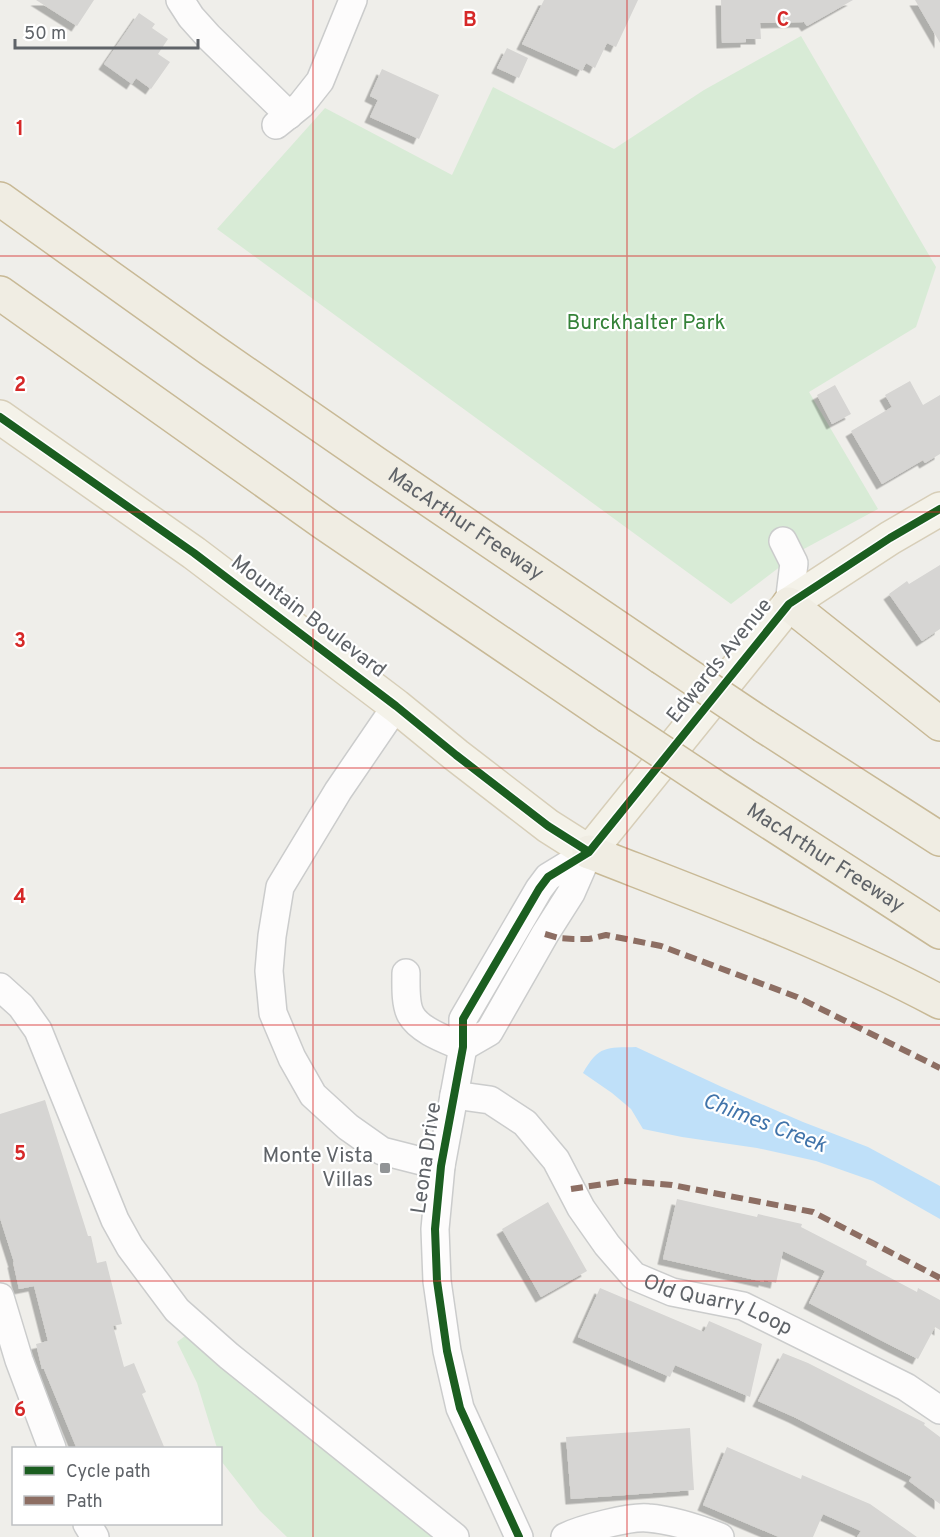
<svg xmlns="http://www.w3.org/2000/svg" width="940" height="1537" viewBox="0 0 940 1537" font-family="Overpass,sans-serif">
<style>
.green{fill:#d8ebd6}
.water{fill:#bfe0f9}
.building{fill:#d6d5d3;filter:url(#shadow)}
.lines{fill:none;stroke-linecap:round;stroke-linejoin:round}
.minor-casing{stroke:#cbcccc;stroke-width:30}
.major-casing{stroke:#d7ceb8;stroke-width:36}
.highway-casing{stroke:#c8b996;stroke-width:36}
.minor{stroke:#fdfcfc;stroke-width:27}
.major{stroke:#f4f2e9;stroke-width:33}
.highway{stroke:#f0ede3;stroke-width:33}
.highway-bridge-casing{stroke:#c8b996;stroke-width:36;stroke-linecap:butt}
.highway-bridge{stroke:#f0ede3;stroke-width:33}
.quiet{stroke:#8d6e63;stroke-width:6;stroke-dasharray:12 6;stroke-linecap:butt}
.cycleway-casing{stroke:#fff;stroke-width:11}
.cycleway{stroke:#1b5e20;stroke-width:8}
.grid{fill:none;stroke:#d62828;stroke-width:1.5;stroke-opacity:0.55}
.poi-dot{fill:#919496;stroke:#fff;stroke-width:2}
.labels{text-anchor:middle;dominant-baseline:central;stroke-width:4.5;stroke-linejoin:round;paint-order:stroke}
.park-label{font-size:21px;fill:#348238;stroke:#fff}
.street-label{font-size:21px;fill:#5f6368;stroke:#fff}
.poi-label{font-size:21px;fill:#5f6368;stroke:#fff;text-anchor:end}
.water-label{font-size:22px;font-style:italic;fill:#4174aa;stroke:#fff}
.grid-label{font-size:20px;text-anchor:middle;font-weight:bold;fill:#d62828;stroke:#fff;stroke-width:4.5;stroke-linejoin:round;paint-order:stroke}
</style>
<defs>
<filter id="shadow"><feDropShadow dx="-5.5" dy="5.5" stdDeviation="0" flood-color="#0004"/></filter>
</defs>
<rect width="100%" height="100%" fill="#efeeea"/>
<path class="green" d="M801 36 936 267 916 327 809 392 878 509 802 550 731 604 217 229 325 108 452 175 493 87 614 149 704 90Z
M189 1333 440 1537H287L260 1511 222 1462 220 1448H217L197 1383 177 1342Z"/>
<path class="water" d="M636 1047 722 1087 803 1122 868 1147 940 1186V1219L873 1181 816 1161 757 1148 682 1137 643 1129 631 1109 612 1093 583 1073C599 1045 606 1048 636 1047Z"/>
<path class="building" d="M36 0H94L77 26Z
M544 0H638L616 47 607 43 595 68 586 63 582 71 522 44Z
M721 0H853L807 26 804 22 760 23 761 39H746V42L722 43Z
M915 0H940V43Z
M139 13 155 24 152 28 168 39 158 54 170 62 151 89 136 78 132 84 104 64Z
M507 48 528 58 519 78 497 68Z
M382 69 439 95 419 139 370 117 378 100 370 96Z
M910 381 923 405 940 395V454L925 463 923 460 882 484 851 431 892 407 885 395Z
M835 385 851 414 832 424 817 395Z
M940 565V629L922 641 889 594 907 581 909 584Z
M45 1100 88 1236H91L97 1263 106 1261 122 1324 113 1326 124 1367 134 1363 146 1392 142 1394 165 1449H77L44 1369H42L36 1344 48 1341 34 1286 19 1289 13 1262H14L0 1218V1114Z
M677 1199 757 1217 758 1214 802 1224 801 1227 867 1261 866 1265 917 1292 918 1288 940 1300V1330L935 1327 918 1359 894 1347 809 1303 825 1271 783 1251 776 1283 764 1280V1282L663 1259Z
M548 1202 587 1271 541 1297 502 1229Z
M600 1288 704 1332 709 1321 762 1344 750 1397 675 1365 670 1377 578 1337Z
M783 1353 808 1363 925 1423 924 1425 940 1437V1504L909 1481 912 1477 794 1417 758 1401Z
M690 1428 694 1490 571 1499 566 1437Z
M727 1447 801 1479 802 1475 870 1504 917 1537H857L861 1531 823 1514 813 1537H779L703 1505Z"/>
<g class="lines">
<defs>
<g id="minor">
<path d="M180 0 191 17 209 37 289 115"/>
<path d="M276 125 301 105 320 81 353 0"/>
<path d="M783 541 794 563 789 604"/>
<path d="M396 706 338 791 280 887 272 936 269 971 273 1013 292 1058 313 1095 348 1127 382 1151 441 1166"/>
<path d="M406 973C406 985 405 1005 411 1015 420 1031 447 1040 463 1047"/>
<path d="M0 987 21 1006 38 1030 115 1220 130 1247 177 1310 229 1356 455 1537"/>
<path d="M463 1047 489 1032 545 934 571 893 589 852"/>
<path id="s1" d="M454 1095 490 1100 525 1123 556 1160 581 1208 607 1245 634 1276 672 1292 743 1306 906 1387 940 1410"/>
<path d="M0 1297 19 1360 52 1448"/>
<path d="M87 1524 95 1537"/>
<path d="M519 1537 460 1408 447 1351 437 1281 435 1229 441 1166 463 1047V1019L539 889 548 877 589 852"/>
<path d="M565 1537C581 1529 631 1516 648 1518 673 1520 697 1528 720 1537"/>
</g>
<path id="major" d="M0 417 194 553 396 706 456 755 548 826 589 852 789 604 890 538 940 509"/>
<g id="highway">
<path id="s2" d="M0 199 210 349 375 463 661 657"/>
<path d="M0 293 324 523 608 716"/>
<path d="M789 604 940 724"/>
<path d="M764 726 940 839"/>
<path id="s3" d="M712 785 940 932"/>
<path d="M589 852C707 898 827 942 940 1002"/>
</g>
</defs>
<use href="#minor" class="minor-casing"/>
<use href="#major" class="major-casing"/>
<use href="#highway" class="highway-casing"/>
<use href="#minor" class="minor"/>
<use href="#major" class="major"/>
<use href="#highway" class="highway"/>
<defs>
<path id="highway-bridge" d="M661 657 764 726
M608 716 712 785"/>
</defs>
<use href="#highway-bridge" class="highway-bridge-casing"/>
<use href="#highway-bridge" class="highway-bridge"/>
<path class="quiet" d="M545 934 559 938 573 939H589L606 935 661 946 797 997 940 1068
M571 1189 624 1181 672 1185 813 1212 940 1278"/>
<defs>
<path id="cycleway" d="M0 417 194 553 396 706 456 755 548 826 589 852
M519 1537 460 1408 447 1351 437 1281 435 1229 441 1166 463 1047V1019L539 889 548 877 589 852 789 604 890 538 940 509"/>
</defs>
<use href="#cycleway" class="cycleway-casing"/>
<use href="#cycleway" class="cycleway"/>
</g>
<path class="grid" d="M313 0V1537M627 0V1537M0 256H940M0 512H940M0 768H940M0 1025H940M0 1281H940"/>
<rect class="poi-dot" x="379" y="1162" width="12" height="12" rx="3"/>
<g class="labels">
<g class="park-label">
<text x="646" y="323">Burckhalter Park</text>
</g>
<g class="street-label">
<text stroke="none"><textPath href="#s2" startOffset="568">MacArthur Freeway</textPath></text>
<text transform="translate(308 617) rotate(37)">Mountain Boulevard</text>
<text transform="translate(720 661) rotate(-51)">Edwards Avenue</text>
<text stroke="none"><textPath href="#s3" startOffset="135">MacArthur Freeway</textPath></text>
<text transform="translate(427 1158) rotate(-82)">Leona Drive</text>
<text stroke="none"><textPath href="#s1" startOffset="356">Old Quarry Loop</textPath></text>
</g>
<g class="poi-label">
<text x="373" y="1156">Monte Vista<tspan x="373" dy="24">Villas</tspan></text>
</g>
<g class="water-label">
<text transform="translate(764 1124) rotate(21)">Chimes Creek</text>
</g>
</g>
<g class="grid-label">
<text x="470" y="26">B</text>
<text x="783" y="26">C</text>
<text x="20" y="135">1</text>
<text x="20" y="391">2</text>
<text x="20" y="647">3</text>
<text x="20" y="903">4</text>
<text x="20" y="1160">5</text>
<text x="20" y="1416">6</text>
</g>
<rect x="12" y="1447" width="210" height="78" fill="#ffffff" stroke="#bfc1c3" stroke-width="1.5"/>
<rect x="24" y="1466" width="30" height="9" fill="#1b5e20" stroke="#bfc1c3" stroke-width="1.5"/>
<text x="66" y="1477" font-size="18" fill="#5f6368">Cycle path</text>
<rect x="24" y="1496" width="30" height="9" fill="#8d6e63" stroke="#bfc1c3" stroke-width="1.5"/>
<text x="66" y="1507" font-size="18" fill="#5f6368">Path</text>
<path d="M15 39v9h183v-9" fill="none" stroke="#5f6368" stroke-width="3"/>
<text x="24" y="39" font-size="18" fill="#5f6368" stroke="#ffffff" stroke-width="4.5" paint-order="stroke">50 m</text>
</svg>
